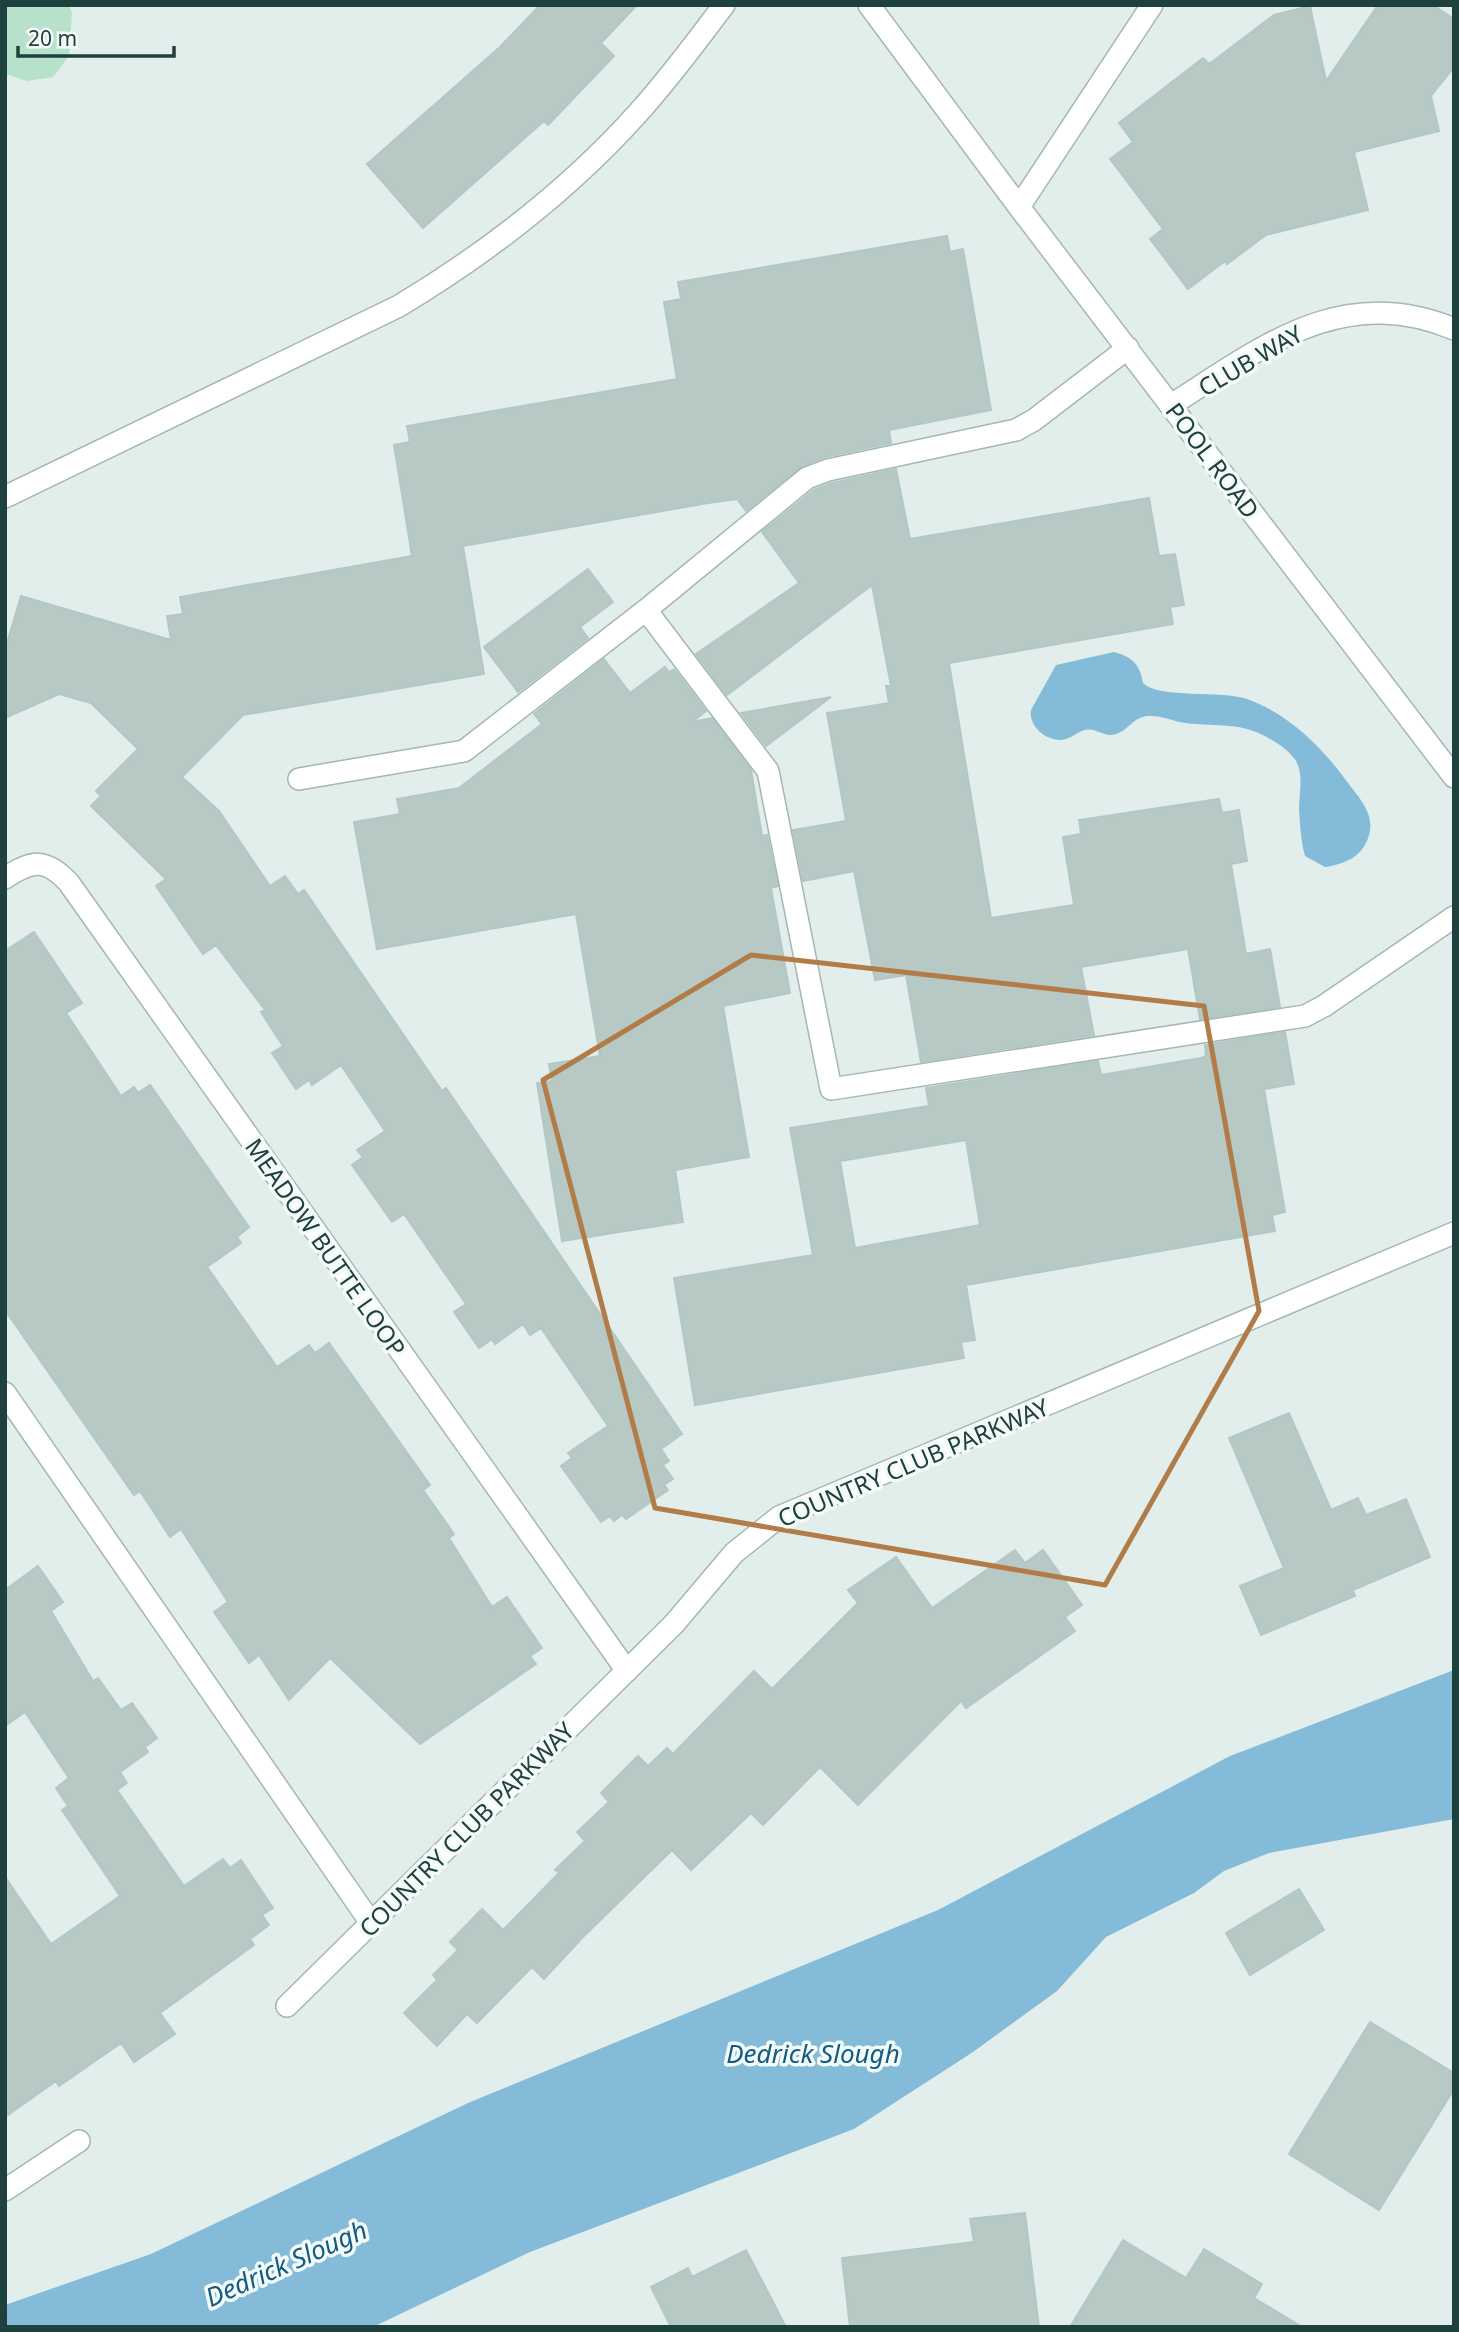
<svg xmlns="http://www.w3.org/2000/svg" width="1459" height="2332" viewBox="0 0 1459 2332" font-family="'Noto Sans',sans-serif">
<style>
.green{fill:#b8e1cb}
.water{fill:#83bbd9}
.building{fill:#b6c9c4;stroke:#b3c8c4;stroke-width:2;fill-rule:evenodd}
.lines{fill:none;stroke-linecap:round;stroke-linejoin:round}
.minor-casing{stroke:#a4b7b4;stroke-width:24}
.minor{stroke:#fff;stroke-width:21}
.marked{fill:none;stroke:#b17c48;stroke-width:5;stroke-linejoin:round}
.labels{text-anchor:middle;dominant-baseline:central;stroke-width:7;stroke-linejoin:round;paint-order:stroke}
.street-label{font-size:24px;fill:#1f413e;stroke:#f3faf7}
.water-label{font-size:26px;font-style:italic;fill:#125b85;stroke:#f3faf7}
</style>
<rect width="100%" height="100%" fill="#e2eeeb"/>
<path class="green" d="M5 5H69L72 13 69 56 53 77 27 81 5 74Z"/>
<path class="water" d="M1114 652C1132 657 1140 664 1143 683 1159 699 1221 690 1247 699 1289 714 1323 748 1348 783 1360 799 1375 814 1369 835 1363 857 1345 864 1325 867L1305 856C1301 842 1300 824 1299 809 1299 793 1304 776 1296 761 1290 752 1281 745 1272 740 1241 721 1219 727 1185 723 1173 721 1160 715 1148 716 1133 717 1129 730 1116 734 1105 738 1095 727 1085 730 1079 731 1073 737 1066 739 1049 744 1028 727 1031 710L1056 665Z
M1454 1670V1819L1269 1853 1224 1871 1194 1893 1106 1937 1057 1991 973 2052 854 2129 530 2252 373 2327H5V2305L151 2254 468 2103 938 1910 1230 1756Z"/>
<path class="building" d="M540 5H637L601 43 614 56 548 125 544 121 423 228 367 164 500 47Z
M1378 5H1433L1454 19V67L1431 96 1439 131 1354 152 1368 210 1266 235 1227 264 1225 261 1188 289 1150 239 1163 229 1110 159 1133 142 1119 123 1203 58 1209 64 1274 15 1310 6 1326 81Z
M947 236 950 252 963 249 991 410 889 430 891 443 825 457 802 466 746 511 737 499 708 503 463 546 484 674 243 715 182 777 219 811 270 886 285 876 298 894 304 890 442 1091 446 1088 682 1434 661 1449 669 1461 663 1465 673 1479 664 1485 668 1490 626 1519 622 1515 614 1521 610 1516 601 1522 561 1466 572 1458 568 1453 608 1426 541 1328 530 1335 523 1324 495 1344 492 1339 479 1348 454 1312 466 1304 404 1214 392 1222 352 1165 363 1157 357 1150 385 1131 341 1065 312 1085 309 1080 296 1089 272 1053 283 1046 261 1012 265 1010 216 945 203 954 156 886 166 879 91 806 101 796 96 791 138 749 91 703 59 694 5 718V650L21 596 171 640 167 616 183 614 180 597 412 556 394 445 410 442 407 426 677 379 664 302 681 299 678 282Z
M896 469 910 539 1149 498 1159 556 1175 554 1184 605 1170 607 1173 624 949 663 991 918 1074 905 1063 837 1081 834 1079 820 1219 799 1222 813 1239 810 1247 861 1231 864 1246 954 1270 949 1280 1007 1200 1019 1188 949 1081 967 1094 1035 921 1062 906 975 875 980 854 871 803 881 793 830 846 821 827 713 889 703 886 686H891L872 585 727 695 696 654 799 583 762 532 814 490 832 483Z
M588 569 613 602 580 627 588 638 518 692 484 647Z
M604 659 630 693 665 667 669 672 674 669 706 711 692 722 712 718 751 770 762 836 767 835 778 886 771 888 790 993 723 1006 749 1157 675 1170 683 1222 562 1241 537 1083 552 1081 549 1064 600 1056 576 914 377 949 354 822 400 814 397 799 459 788 542 724 534 714Z
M831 697 766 746 741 713Z
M34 932 82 1003 66 1013 121 1096 134 1087 138 1093 150 1085 249 1227 237 1237 241 1243 207 1267 277 1367 309 1345 315 1353 329 1343 430 1485 423 1490 454 1534 449 1538 492 1607 507 1597 542 1648 530 1656 536 1664 420 1744 330 1658 289 1700 259 1655 249 1663 214 1612 228 1602 181 1529 170 1537 140 1491 134 1495 5 1310V951Z
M1285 1032 1294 1084 1264 1089 1285 1212 1272 1215 1275 1231 966 1285 975 1340 961 1342 964 1358 695 1405 674 1278 813 1255 790 1128 929 1106 926 1088 1098 1061 1101 1075 1201 1058 1206 1056 1205 1045ZM966 1140 980 1225 855 1248 840 1161Z
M1289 1413 1331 1510 1358 1498 1366 1515 1406 1499 1430 1557 1353 1590 1355 1596 1261 1635 1240 1586 1284 1568 1229 1438Z
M1015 1550 1025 1563 1043 1550 1082 1605 1065 1617 1075 1631 966 1708 961 1701 858 1805 820 1767 763 1825 751 1813 691 1870 672 1850 583 1937 544 1979 532 1967 477 2023 467 2014 437 2046 404 2013 437 1980 433 1975 458 1950 450 1942 482 1909 503 1930 559 1873 555 1870 585 1841 577 1832 609 1802 601 1793 638 1756 648 1766 667 1748 673 1754 754 1671 772 1689 858 1603 848 1590 896 1557 932 1608Z
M38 1566 63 1602 51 1611 93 1681 98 1678 121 1710 132 1703 157 1738 145 1747 148 1752 120 1772 127 1783 117 1790 184 1886 223 1859 230 1868 241 1860 273 1908 262 1915 269 1925 250 1939 254 1945 160 2013 175 2034 134 2062 121 2043 59 2086 56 2081 5 2117V1877L51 1944 120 1896 62 1810 68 1806 56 1788 69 1778 25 1712 5 1726V1590Z
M1299 1889 1324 1930 1250 1975 1226 1933Z
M1370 2022 1454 2073V2089L1379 2210 1289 2154Z
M1025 2213 1039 2327H850L842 2258 974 2242 970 2219Z
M1123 2240 1186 2278 1204 2249 1262 2284 1254 2298 1302 2327H1070Z
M746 2250 786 2327H671L651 2287 688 2268 692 2277Z"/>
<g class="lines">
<defs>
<path id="minor" d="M869 5 1019 207 1454 777
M1019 207 1152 5
M1171 405C1261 348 1342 282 1454 329
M5 497 399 306C487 253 569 190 638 113 669 79 696 42 724 5
M646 610 768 771 831 1089 1305 1016 1324 1006 1454 917
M299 779 464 751 646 610 807 478 828 470 1016 430 1034 420 1128 348
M5 878C32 860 46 858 69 883L627 1671
M5 1393 371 1923
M287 2006 674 1624 734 1553 779 1517 1454 1233
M5 2190 79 2141"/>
</defs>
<use href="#minor" class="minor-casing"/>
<use href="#minor" class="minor"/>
</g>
<path class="marked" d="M751 955 1204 1006 1259 1311 1105 1585 655 1508 543 1080Z"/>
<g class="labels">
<g class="street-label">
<text transform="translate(1250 360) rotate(-30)">CLUB WAY</text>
<text transform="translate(1213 460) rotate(53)">POOL ROAD</text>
<text transform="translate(326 1247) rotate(55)">MEADOW BUTTE LOOP</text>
<text transform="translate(913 1462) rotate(-23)">COUNTRY CLUB PARKWAY</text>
<text transform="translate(466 1829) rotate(-45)">COUNTRY CLUB PARKWAY</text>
</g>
<g class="water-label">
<text x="813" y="2053">Dedrick Slough</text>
<text transform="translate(286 2263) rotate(-24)">Dedrick Slough</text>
</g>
</g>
<rect width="1459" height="2332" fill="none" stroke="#1f413e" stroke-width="14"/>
<path d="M18 46v10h156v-10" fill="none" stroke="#1f413e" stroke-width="3.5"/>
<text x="28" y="46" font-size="21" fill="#1f413e" stroke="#f3faf7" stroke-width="5" paint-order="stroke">20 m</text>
</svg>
